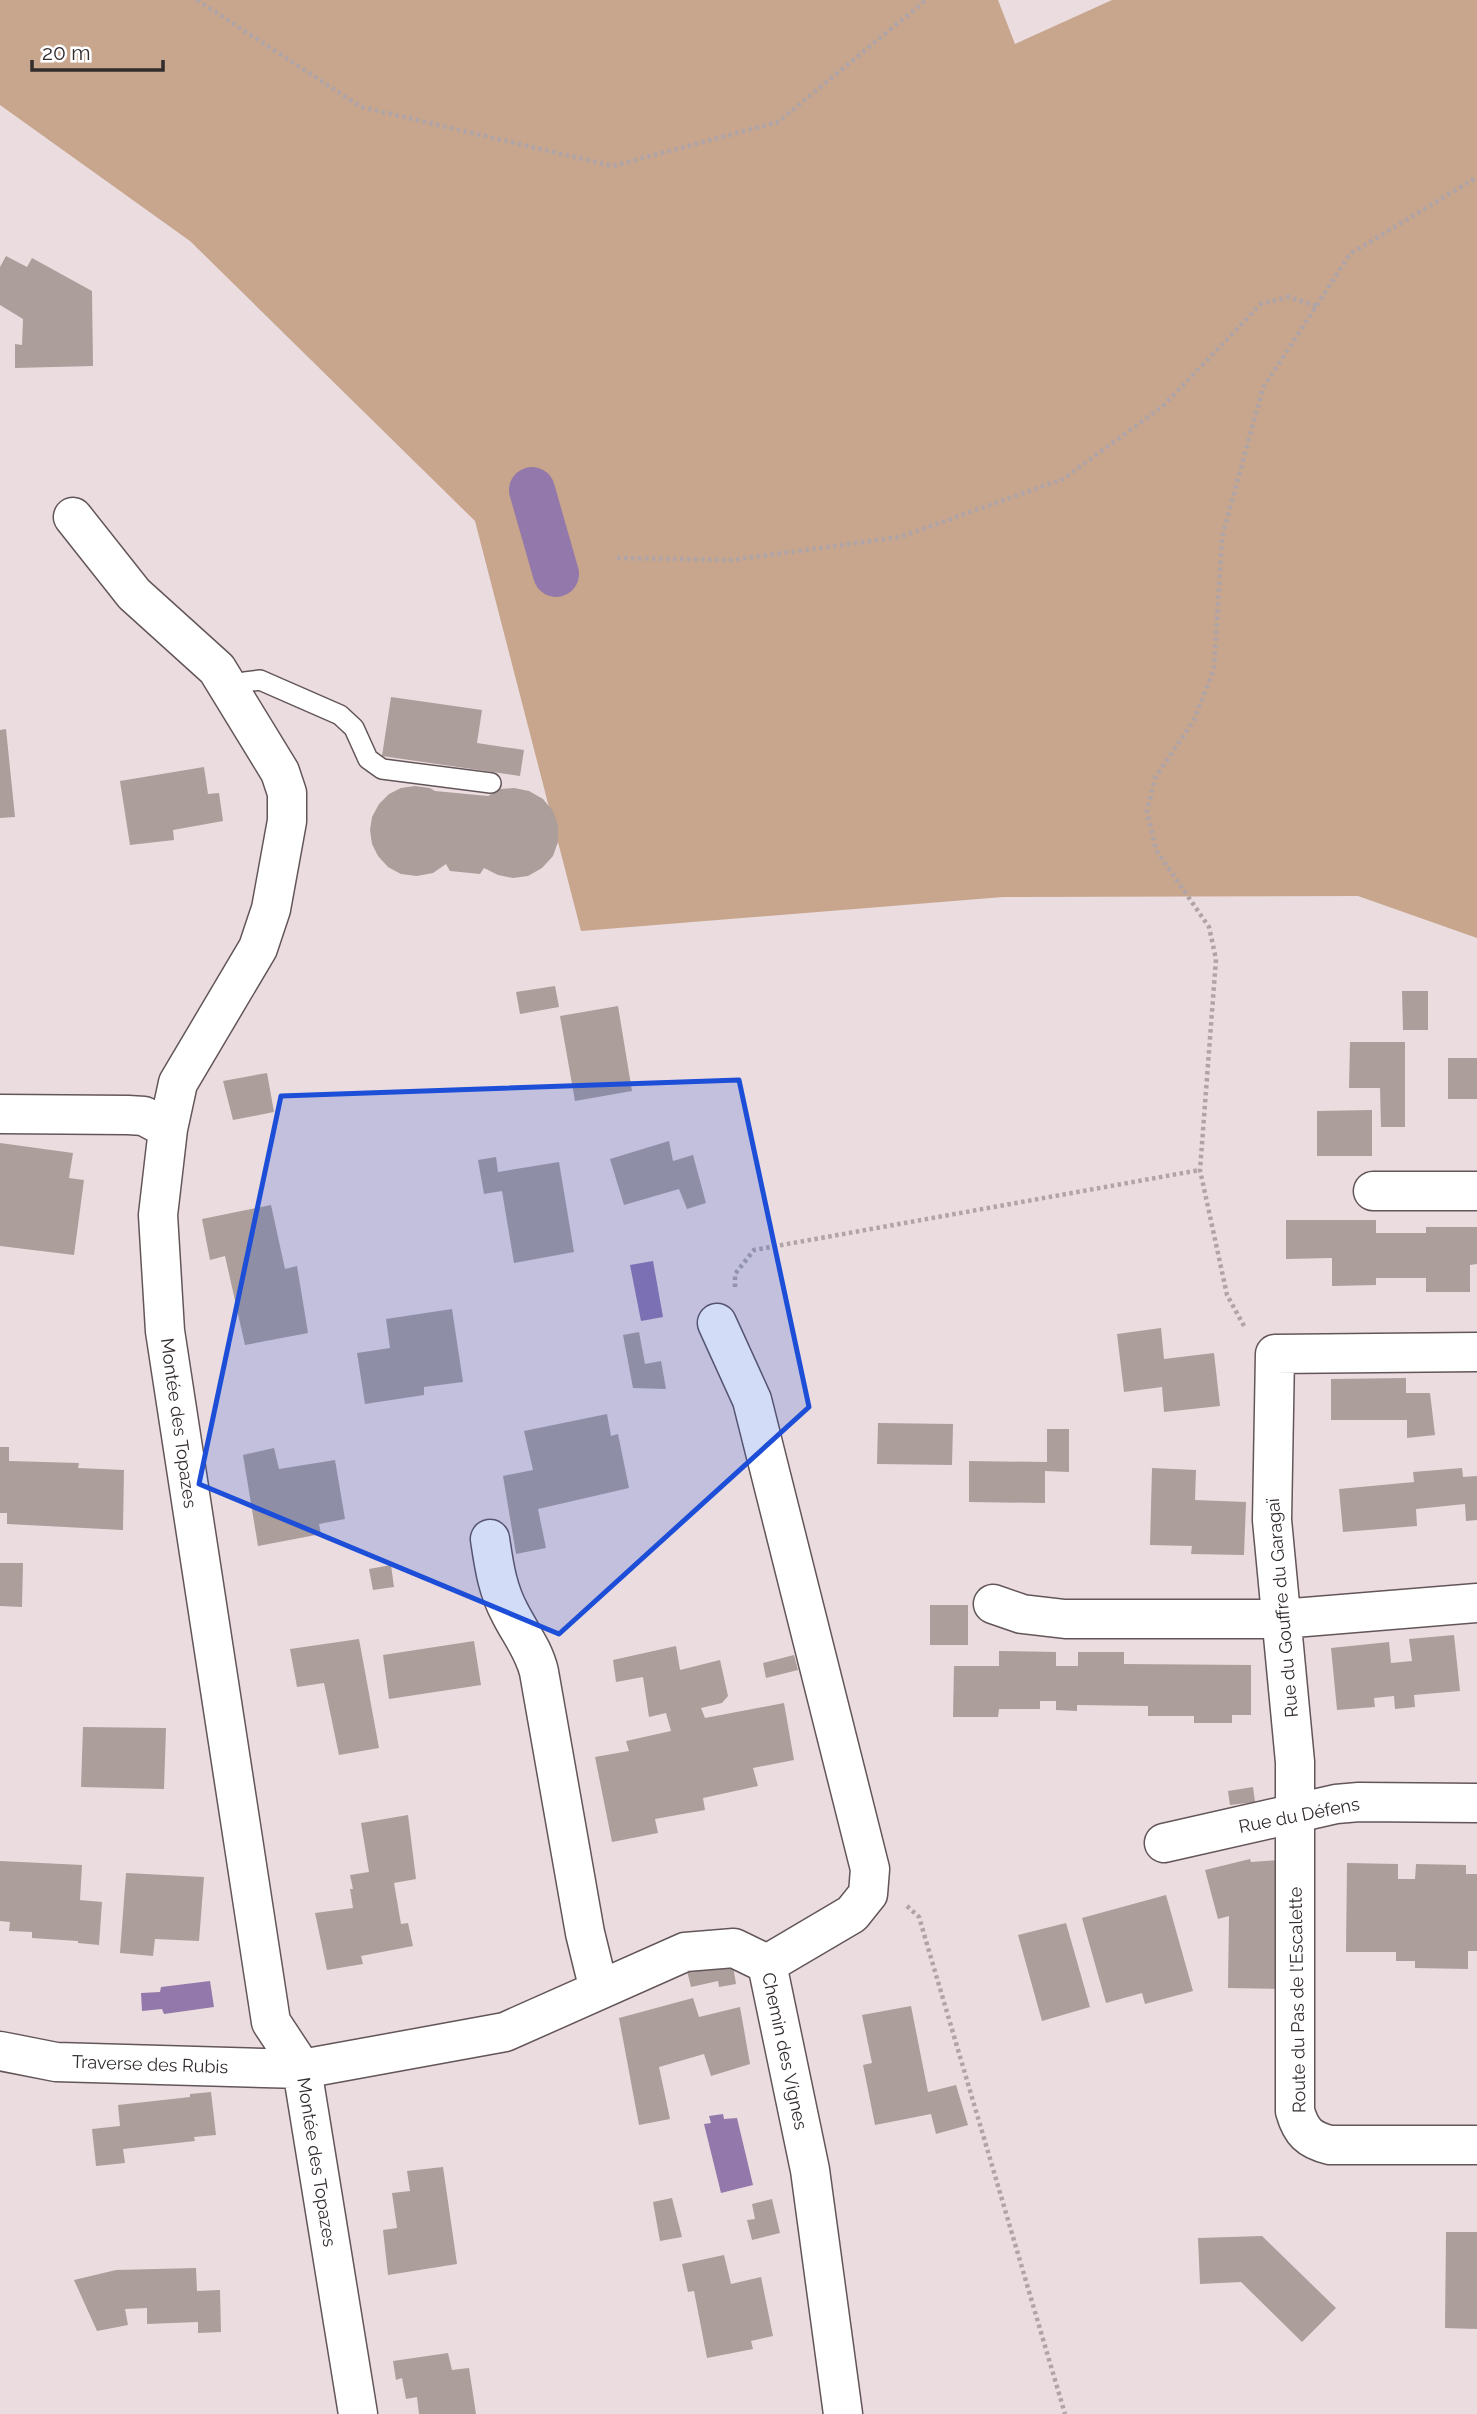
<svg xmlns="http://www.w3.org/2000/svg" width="1477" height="2414" viewBox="0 0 1477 2414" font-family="Raleway,sans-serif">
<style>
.green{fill:#c7a68d}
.water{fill:#9378ab}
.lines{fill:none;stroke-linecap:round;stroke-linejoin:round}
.canal{stroke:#9378ab;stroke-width:46}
.building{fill:#ac9e9b}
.service-casing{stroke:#635659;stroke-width:22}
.minor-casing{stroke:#635659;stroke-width:41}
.path{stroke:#b0a4a7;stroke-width:4.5;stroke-dasharray:3.5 3.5;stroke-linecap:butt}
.service{stroke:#fff;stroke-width:19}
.minor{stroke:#fff;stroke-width:38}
.marked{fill:#1d4ed8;fill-opacity:0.2;stroke:#1d4ed8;stroke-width:5;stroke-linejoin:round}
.labels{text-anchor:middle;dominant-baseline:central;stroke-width:5;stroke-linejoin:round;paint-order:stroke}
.street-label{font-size:18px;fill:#322c2d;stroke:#fff}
</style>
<rect width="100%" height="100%" fill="#ebdcdf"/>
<path class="green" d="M0 0H998L1015 44 1112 0H1477V938L1358 896 1003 897 581 931 475 521 190 241 0 105Z"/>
<path class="water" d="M653 1261 663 1317 641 1321 630 1265Z
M210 1981 214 2007 164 2014 162 2009 142 2011 141 1993 160 1992 161 1987Z
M723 2114 724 2119 737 2118 753 2185 721 2193 704 2124 711 2123 709 2116Z"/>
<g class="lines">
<path class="canal" d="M532 490 556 574"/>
</g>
<path class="building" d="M6 256 27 267 32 258 92 291 93 366 15 368V344L22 345 23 319 0 305V267Z
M391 697 482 710 477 743 524 750 520 776 382 756Z
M6 729 15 817 0 818V730Z
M204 767 208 794 219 793 223 821 173 830 174 840 130 845 120 781Z
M415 786 430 788 435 791 488 796 500 789 514 788 529 791 543 799 553 811 558 825V842L553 856 542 868 528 876 513 878 498 875 484 868 480 874 450 871 446 864 433 873 417 876 401 874 388 867 378 856 372 844 370 830 372 817 379 804 389 794 401 788Z
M555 986 559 1007 520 1014 516 992Z
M1402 991H1428V1030H1403Z
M618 1006 632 1091 575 1101 560 1016Z
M1350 1042H1405V1127H1381L1380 1088H1349Z
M1448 1058H1477V1099H1448Z
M267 1073 274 1112 233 1120 223 1081Z
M1372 1110V1156H1317V1111Z
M669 1141 673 1161 693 1155 706 1203 687 1209 679 1189 624 1205 610 1159Z
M0 1143 73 1153 69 1178 84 1180 74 1255 0 1246Z
M496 1157 498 1172 559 1162 574 1252 514 1263 502 1191 484 1194 478 1160Z
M271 1205 285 1269 297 1266 308 1333 245 1345 225 1256 210 1260 202 1219Z
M1286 1220H1376V1233H1426V1227H1477V1264L1470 1265V1292H1426V1278H1376V1285L1332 1286V1258L1286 1259Z
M452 1309 463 1382 424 1387V1395L365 1404 357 1353 390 1348 386 1319Z
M1161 1328 1164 1359 1214 1353 1220 1406 1164 1412 1162 1387 1124 1392 1117 1334Z
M639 1332 645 1364 661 1361 666 1389 633 1388 623 1335Z
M1406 1378V1393H1430L1435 1435 1407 1438V1420H1331V1379Z
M607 1414 611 1436 618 1434 629 1488 538 1509 546 1548 516 1554 503 1476 533 1470 524 1431Z
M878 1423 953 1424 952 1465 877 1464Z
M1047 1429H1069V1472L1045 1471V1503L969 1502V1461L1047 1462Z
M0 1447H9V1461L79 1463 78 1468 124 1470 123 1530 7 1524V1513H0Z
M274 1448 279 1469 335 1460 345 1519 319 1524 321 1534 258 1546 243 1455Z
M1152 1468 1196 1470 1195 1500 1246 1502 1244 1555 1191 1554 1192 1546 1150 1545Z
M1462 1468 1463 1477 1477 1476V1520L1466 1521 1465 1504 1416 1509 1417 1526 1343 1532 1339 1489 1414 1482 1413 1472Z
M0 1563H23L22 1607 0 1606Z
M391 1565 394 1587 373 1590 369 1569Z
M930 1605H968V1645H930Z
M1454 1635 1460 1691 1414 1695 1415 1707 1395 1709 1394 1696 1374 1698 1375 1707 1337 1710 1331 1648 1389 1642 1391 1663 1412 1661 1409 1639Z
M359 1639 379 1748 339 1755 324 1683 297 1687 290 1649Z
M474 1641 481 1685 389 1699 383 1655Z
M676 1646 680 1670 720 1660 728 1696 722 1703 701 1708 705 1718 784 1703 794 1760 753 1768 758 1786 703 1798 705 1810 655 1819 658 1833 612 1842 595 1757 629 1751 626 1741 671 1731 666 1713 649 1717 643 1677 616 1682 613 1660Z
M999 1651 1056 1652V1666H1078V1652H1124V1664L1251 1665V1715H1232V1723H1194V1716H1148V1706L1077 1705V1711L1056 1710V1701H1040V1709H999L998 1717H953L954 1666H999Z
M794 1655 798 1670 766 1678 763 1663Z
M83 1727 166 1728 164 1789 81 1787Z
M1253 1787 1255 1802 1230 1805 1228 1791Z
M408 1815 416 1879 394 1883 401 1924 408 1923 413 1946 361 1956 363 1964 327 1970 315 1913 353 1908 350 1889H353L350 1875 369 1872 361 1823Z
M1250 1859 1251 1862 1279 1860 1282 1989 1228 1988 1229 1916 1218 1919 1205 1870Z
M0 1861 82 1865 80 1900 102 1902 99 1945 78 1943V1941L32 1938V1932L9 1931 10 1922 0 1921Z
M1347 1863 1398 1864V1879H1415L1416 1864 1466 1865V1874H1477V1951H1468V1969L1415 1968V1961H1396V1952H1346Z
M126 1873 204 1877 199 1941 155 1939 153 1956 120 1953Z
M1166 1895 1193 1991 1145 2004 1142 1993 1106 2003 1082 1918Z
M1066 1923 1090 2007 1042 2021 1018 1935Z
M732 1960 736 1984 719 1987 718 1981 691 1987 687 1971Z
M693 1998 699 2017 740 2007 750 2064 711 2076 704 2054 659 2067 670 2119 639 2125 619 2018Z
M911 2006 928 2092 956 2085 968 2125 936 2134 931 2114 875 2125 863 2065 872 2063 862 2015Z
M211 2092 216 2135 194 2137 195 2141 123 2149 125 2163 96 2166 92 2129 120 2126 118 2105 190 2097V2094Z
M443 2167 457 2264 388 2275 383 2230 397 2228 392 2193 410 2191 407 2171Z
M672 2198 682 2237 660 2241 653 2202Z
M772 2199 780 2233 752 2240 747 2220 755 2219 752 2204Z
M1446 2232H1477V2329L1445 2328Z
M1262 2236 1336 2308 1302 2342 1241 2282 1200 2284 1198 2238Z
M724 2255 731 2284 761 2277 773 2336 751 2341 753 2349 707 2358 694 2291 688 2292 682 2264Z
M196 2268 197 2291 220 2290 221 2332 198 2333V2322L147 2324V2308L125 2309 128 2325 97 2331 74 2280 116 2270Z
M448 2353 452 2370 469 2368 476 2414H419L417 2397 406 2399 402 2378 396 2380 393 2361Z"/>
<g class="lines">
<defs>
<path id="service" d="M230 692 245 682 260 680 340 715 354 728 368 759 382 769 491 783"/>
<path id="minor" d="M73 517 134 594 217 669 280 772 287 793V821L271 909 258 948 178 1083 168 1129 158 1215 165 1331 271 2022 302 2069 358 2414
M0 1114 128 1115 144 1116 168 1129
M1373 1191H1477
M717 1323 752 1400 870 1869 868 1894 852 1914 767 1964
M1477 1352 1275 1354 1272 1520 1295 1762V2111C1301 2132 1309 2140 1330 2145H1477
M490 1539C494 1565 497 1589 510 1613 520 1633 534 1650 539 1672L585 1933 599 1990
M993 1604 1022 1614 1065 1619H1281L1477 1603
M1164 1843 1336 1804 1359 1802 1477 1803
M0 2051 56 2062 302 2069 505 2032 685 1952 734 1948 767 1964 810 2170 843 2414"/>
</defs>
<use href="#service" class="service-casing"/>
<use href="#minor" class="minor-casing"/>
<path class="path" d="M197 0 361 107 613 166 778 122 926 0
M617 558 732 560 900 537 1063 479 1163 406 1261 304 1288 297 1317 306
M735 1287V1274L754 1250 1200 1170
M1244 1326 1227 1295 1200 1170 1216 959 1209 927 1156 850 1147 811 1155 778 1194 720 1214 669 1222 537 1263 388 1350 254 1477 177
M907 1906 919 1917 1065 2414"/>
<use href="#service" class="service"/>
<use href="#minor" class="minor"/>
</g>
<path class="marked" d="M739 1080 809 1407 559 1634 199 1484 281 1096Z"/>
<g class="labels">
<g class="street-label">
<text transform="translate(179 1423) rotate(82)">Montée des Topazes</text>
<text transform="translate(1282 1608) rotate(-95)">Rue du Gouffre du Garagaï</text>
<text transform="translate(1299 1815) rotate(-11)">Rue du Défens</text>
<text transform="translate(1297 2000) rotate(-91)">Route du Pas de l'Escalette</text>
<text transform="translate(785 2051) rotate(78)">Chemin des Vignes</text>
<text transform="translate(150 2064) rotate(2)">Traverse des Rubis</text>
<text transform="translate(317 2162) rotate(81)">Montée des Topazes</text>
</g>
</g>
<path d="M32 60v10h131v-10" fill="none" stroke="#322c2d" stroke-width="3.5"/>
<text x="42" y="60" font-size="21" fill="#322c2d" stroke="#ffffff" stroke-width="5" paint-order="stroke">20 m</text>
</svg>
